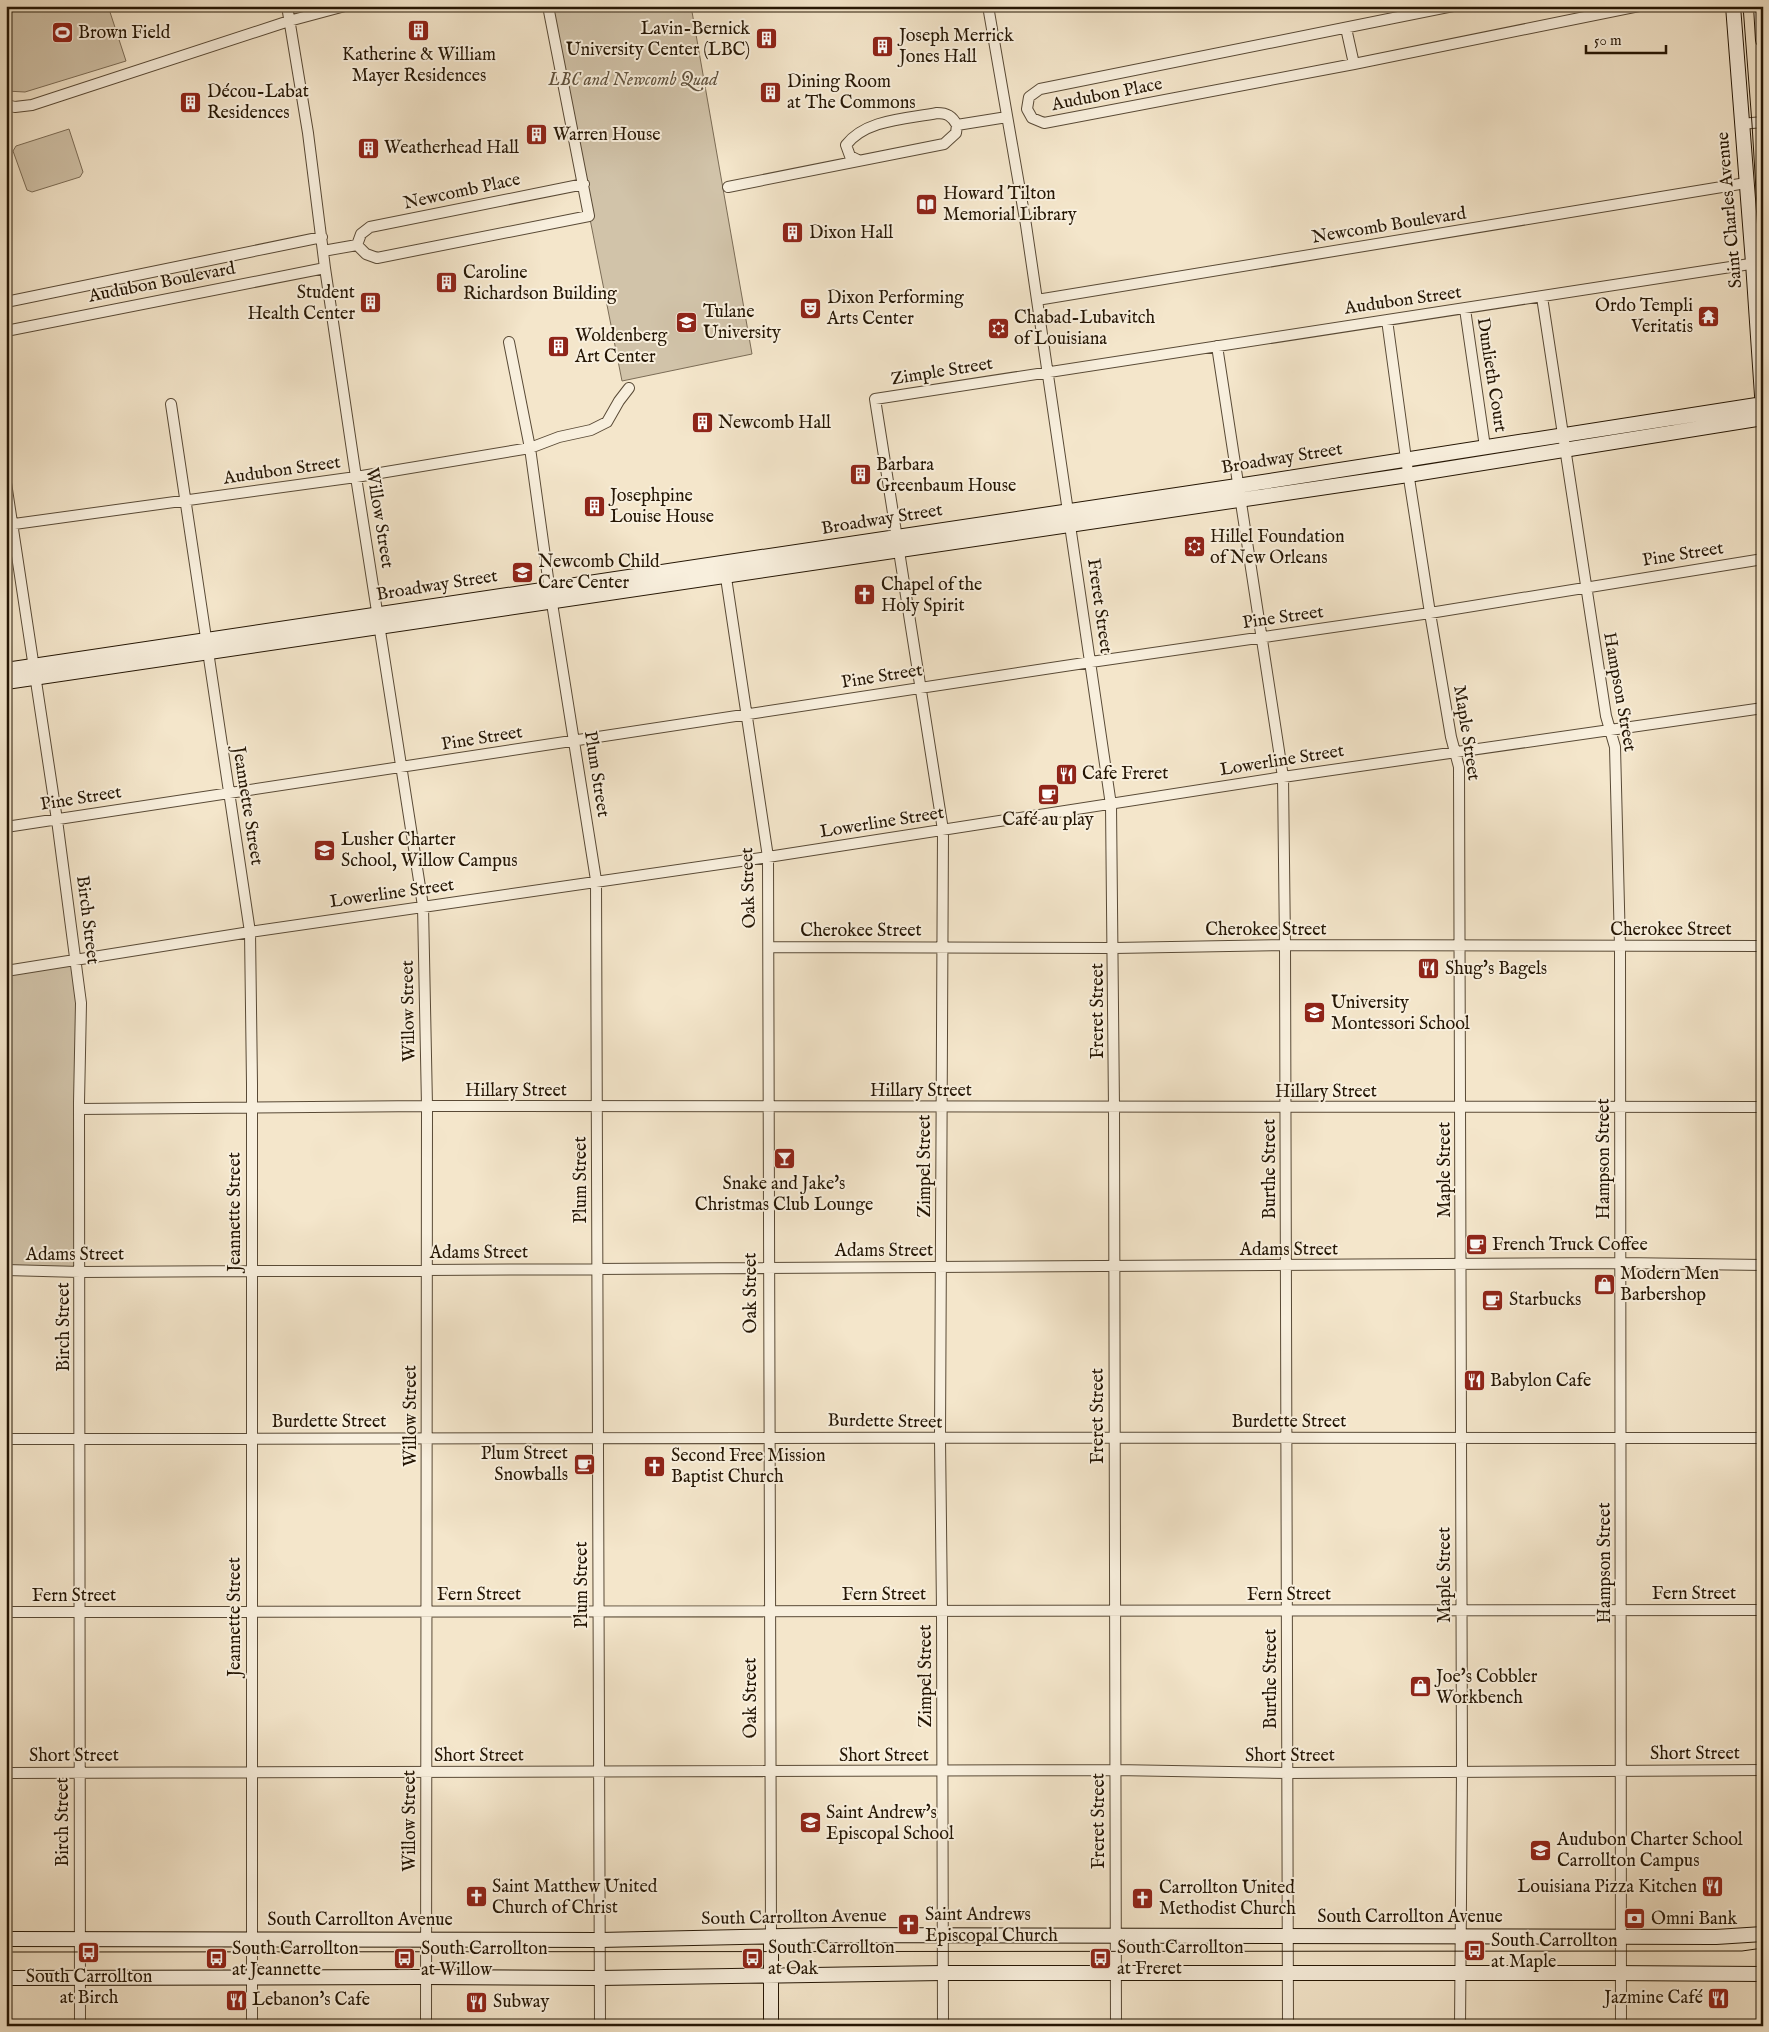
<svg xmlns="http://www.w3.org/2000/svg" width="1769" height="2032" viewBox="0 0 1769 2032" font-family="'IM FELL English',serif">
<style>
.green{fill:#d1c3a9;stroke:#7b6c56}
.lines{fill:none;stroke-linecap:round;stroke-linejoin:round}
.street-casing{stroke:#594a36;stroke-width:12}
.secondary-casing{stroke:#251604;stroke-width:16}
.street{stroke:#f8efdd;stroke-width:10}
.secondary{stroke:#f8efdd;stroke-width:14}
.tram{stroke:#251604;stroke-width:1}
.labels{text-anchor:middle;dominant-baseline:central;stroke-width:4;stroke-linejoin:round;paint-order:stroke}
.poi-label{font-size:18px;fill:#251604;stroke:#f8efdd;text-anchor:start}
.park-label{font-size:18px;font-style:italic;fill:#61533e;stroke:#f8efdd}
.street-label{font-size:18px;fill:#251604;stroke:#f8efdd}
</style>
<rect width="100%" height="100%" fill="#f4e6cb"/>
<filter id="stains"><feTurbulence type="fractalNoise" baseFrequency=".004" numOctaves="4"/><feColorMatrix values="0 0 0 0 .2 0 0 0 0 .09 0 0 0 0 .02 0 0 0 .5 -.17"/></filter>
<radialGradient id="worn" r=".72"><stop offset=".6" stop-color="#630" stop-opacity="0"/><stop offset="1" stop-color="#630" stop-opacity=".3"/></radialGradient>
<path class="green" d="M6 6H108L126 61 25 92 6 91Z
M548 6H691L752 354 622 381Z
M69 129 83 172 80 177 32 192 27 190 13 151 16 146Z
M76 960 80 1272 6 1271V970Z"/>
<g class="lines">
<defs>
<path id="street" d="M287 6 308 133 325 268 356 477 423 906 427 1106 426 2026
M988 6 1026 225 1111 805 1114 1108 1116 2026
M1453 6 1040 89 1029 97 1027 109 1032 118 1044 123 1354 64 1639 6
M1346 28 1354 64
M6 105 15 107 32 105 289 21 345 6
M1741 124 1763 122
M957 125 1007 117
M728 187 944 144 956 133 957 125C952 116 947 113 937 113 907 119 866 119 846 145L850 156 858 160
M357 245 366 254 377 258 589 216 548 6
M357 245 361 234 370 227 584 184
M323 251 357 245
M1542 297 1606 716 1615 747 1620 946 1621 2026
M1037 300 1746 183
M6 302 322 237
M1465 309 1485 447
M1387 320 1406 459 1430 613 1451 737 1459 767 1462 1772 1460 2026
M6 331 325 268
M509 342 530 448 548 578 596 880 600 2026
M1217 346 1283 777 1285 945 1288 2026
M171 404 250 932 252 1084V2026
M6 483 57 820 81 1003 79 1103 80 2026
M7 525 356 477 530 448 559 437 591 430 607 422 619 401 629 388
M725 571 768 857 771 1936
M6 827 1091 662 1430 613 1763 559
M770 947 1114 948 1285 945 1763 946
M6 971 250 932 768 857 1283 777 1763 708
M79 1109 427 1106 1763 1107
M6 1270 80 1272 1621 1263 1763 1265
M6 1439C592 1437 1177 1438 1763 1438
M6 1612 1763 1610
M6 1773 1115 1770 1287 1773 1763 1770
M943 2026 942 1611 940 1439 943 830 875 399 1763 262"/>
<path id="secondary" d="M1733 6 1753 263 1763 410
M1761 6 1763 40
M6 670 1237 486 1763 404
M6 682 1408 475 1763 418
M771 1936V2026
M6 1939 599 1940 829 1935 1716 1937 1763 1934
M6 1978 422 1977 599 1978 943 1973H1608L1763 1974"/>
</defs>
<use href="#street" class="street-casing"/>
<use href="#secondary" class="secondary-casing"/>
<use href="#street" class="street"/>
<use href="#secondary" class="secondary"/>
<path class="tram" d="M1743 6 1752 124 1763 306
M6 1952 1742 1951 1763 1948"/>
</g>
<defs>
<symbol id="building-square" viewBox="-11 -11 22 22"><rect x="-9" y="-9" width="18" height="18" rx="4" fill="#8f2418" stroke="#f8efdd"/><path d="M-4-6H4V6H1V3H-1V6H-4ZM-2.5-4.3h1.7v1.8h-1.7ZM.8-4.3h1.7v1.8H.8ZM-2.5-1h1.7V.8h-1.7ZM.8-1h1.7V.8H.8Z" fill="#fff"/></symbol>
<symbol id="stadium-square" viewBox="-11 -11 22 22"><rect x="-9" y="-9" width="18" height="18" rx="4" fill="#8f2418" stroke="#f8efdd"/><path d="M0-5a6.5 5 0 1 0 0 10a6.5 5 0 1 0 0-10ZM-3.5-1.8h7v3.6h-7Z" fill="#fff"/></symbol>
<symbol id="library-square" viewBox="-11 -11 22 22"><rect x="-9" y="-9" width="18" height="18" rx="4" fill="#8f2418" stroke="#f8efdd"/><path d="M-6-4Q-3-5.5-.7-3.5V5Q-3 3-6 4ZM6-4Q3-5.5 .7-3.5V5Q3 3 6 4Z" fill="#fff"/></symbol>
<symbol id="theatre-square" viewBox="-11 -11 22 22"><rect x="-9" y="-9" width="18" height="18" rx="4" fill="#8f2418" stroke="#f8efdd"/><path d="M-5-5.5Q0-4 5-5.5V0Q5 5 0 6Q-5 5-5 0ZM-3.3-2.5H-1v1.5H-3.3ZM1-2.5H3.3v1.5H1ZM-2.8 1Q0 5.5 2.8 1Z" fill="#fff"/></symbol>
<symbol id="temple-square" viewBox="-11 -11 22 22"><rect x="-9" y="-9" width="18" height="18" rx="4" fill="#8f2418" stroke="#f8efdd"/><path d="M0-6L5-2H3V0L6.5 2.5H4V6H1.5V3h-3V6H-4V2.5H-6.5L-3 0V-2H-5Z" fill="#fff"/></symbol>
<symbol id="university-square" viewBox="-11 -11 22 22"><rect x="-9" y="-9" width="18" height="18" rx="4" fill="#8f2418" stroke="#f8efdd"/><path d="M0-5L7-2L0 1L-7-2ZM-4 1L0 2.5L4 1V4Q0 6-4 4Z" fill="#fff"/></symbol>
<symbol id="synagogue-square" viewBox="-11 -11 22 22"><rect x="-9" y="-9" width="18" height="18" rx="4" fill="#8f2418" stroke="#f8efdd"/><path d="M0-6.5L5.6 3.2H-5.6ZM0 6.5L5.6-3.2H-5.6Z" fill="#fff"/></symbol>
<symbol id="school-square" viewBox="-11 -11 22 22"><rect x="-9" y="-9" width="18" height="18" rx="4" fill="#8f2418" stroke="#f8efdd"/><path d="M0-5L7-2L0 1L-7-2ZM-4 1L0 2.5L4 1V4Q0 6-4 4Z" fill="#fff"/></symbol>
<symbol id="church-square" viewBox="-11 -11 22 22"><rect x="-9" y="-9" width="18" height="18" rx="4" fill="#8f2418" stroke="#f8efdd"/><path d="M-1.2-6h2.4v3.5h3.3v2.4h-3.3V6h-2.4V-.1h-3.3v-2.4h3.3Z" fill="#fff"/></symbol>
<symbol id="restaurant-square" viewBox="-11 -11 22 22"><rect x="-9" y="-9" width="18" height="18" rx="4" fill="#8f2418" stroke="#f8efdd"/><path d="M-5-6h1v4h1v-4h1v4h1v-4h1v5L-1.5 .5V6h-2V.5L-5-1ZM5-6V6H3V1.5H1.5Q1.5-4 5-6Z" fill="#fff"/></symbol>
<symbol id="cafe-square" viewBox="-11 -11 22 22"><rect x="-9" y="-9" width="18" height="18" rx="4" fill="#8f2418" stroke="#f8efdd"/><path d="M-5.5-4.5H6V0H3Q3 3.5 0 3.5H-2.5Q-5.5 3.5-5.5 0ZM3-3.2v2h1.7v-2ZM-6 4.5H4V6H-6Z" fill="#fff"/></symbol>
<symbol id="bar-square" viewBox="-11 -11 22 22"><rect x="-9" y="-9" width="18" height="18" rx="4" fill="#8f2418" stroke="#f8efdd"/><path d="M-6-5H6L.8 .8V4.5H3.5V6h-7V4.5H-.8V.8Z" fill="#fff"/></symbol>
<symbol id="shop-square" viewBox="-11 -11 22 22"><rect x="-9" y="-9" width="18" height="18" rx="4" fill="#8f2418" stroke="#f8efdd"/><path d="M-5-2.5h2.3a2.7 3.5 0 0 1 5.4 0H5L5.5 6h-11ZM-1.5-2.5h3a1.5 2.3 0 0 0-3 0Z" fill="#fff"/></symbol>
<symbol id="bank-square" viewBox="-11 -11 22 22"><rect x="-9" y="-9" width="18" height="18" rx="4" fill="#8f2418" stroke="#f8efdd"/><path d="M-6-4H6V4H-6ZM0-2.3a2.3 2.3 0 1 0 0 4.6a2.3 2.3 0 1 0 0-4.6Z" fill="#fff"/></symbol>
<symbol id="bus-square" viewBox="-11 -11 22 22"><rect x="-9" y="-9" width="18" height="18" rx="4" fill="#8f2418" stroke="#f8efdd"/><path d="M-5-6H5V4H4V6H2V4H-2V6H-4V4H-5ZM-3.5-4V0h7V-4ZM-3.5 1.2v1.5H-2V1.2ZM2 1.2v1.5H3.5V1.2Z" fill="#fff"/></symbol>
</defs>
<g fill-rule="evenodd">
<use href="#building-square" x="406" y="18" width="25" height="25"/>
<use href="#stadium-square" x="50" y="20" width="25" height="25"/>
<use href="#building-square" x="754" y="26" width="25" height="25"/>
<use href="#building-square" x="870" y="34" width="25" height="25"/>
<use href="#building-square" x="758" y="80" width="25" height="25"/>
<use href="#building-square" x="178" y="90" width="25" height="25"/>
<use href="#building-square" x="524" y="122" width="25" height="25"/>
<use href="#building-square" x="356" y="136" width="25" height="25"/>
<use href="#library-square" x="914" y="192" width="25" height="25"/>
<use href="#building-square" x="780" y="220" width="25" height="25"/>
<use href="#building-square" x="434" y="270" width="25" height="25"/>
<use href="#building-square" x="358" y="290" width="25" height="25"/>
<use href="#theatre-square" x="798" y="296" width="25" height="25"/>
<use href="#temple-square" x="1696" y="304" width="25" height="25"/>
<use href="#university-square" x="674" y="310" width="25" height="25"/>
<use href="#synagogue-square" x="986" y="316" width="25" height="25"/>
<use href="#building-square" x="546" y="334" width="25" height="25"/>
<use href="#building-square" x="690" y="410" width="25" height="25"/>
<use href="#building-square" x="848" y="462" width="25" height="25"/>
<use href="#building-square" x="582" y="494" width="25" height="25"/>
<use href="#synagogue-square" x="1182" y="534" width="25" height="25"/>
<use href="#school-square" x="510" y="560" width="25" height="25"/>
<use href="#church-square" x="852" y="582" width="25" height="25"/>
<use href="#restaurant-square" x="1054" y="762" width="25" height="25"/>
<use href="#cafe-square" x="1036" y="782" width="25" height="25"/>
<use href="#school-square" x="312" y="838" width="25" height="25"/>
<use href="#restaurant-square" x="1416" y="956" width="25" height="25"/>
<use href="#school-square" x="1302" y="1000" width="25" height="25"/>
<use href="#bar-square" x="772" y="1146" width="25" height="25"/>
<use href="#cafe-square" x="1464" y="1232" width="25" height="25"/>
<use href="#shop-square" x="1592" y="1272" width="25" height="25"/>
<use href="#cafe-square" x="1480" y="1288" width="25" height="25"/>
<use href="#restaurant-square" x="1462" y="1368" width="25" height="25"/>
<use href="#cafe-square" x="572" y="1452" width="25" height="25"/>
<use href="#church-square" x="642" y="1454" width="25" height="25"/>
<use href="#shop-square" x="1408" y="1674" width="25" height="25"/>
<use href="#school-square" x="798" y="1810" width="25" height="25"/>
<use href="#school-square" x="1528" y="1838" width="25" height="25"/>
<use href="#restaurant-square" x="1700" y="1874" width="25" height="25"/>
<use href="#church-square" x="464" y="1884" width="25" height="25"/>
<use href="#church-square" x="1130" y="1886" width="25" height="25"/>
<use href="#bank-square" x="1622" y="1906" width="25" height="25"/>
<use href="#church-square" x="896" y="1912" width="25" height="25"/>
<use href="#bus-square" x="1462" y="1938" width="25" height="25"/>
<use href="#bus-square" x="76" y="1940" width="25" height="25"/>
<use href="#bus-square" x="740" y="1946" width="25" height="25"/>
<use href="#bus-square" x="1088" y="1946" width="25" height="25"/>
<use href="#bus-square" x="204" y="1946" width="25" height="25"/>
<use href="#bus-square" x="392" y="1946" width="25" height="25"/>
<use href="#restaurant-square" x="1706" y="1986" width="25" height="25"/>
<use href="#restaurant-square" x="224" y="1988" width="25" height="25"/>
<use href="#restaurant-square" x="464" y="1990" width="25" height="25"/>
</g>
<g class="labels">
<g class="poi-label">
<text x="750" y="29" text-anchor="end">Lavin-Bernick<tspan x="750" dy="21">University Center (LBC)</tspan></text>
<text x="78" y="33">Brown Field</text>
<text x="899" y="36">Joseph Merrick<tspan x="899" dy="21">Jones Hall</tspan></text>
<text x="419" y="55" text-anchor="middle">Katherine &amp; William<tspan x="419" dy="21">Mayer Residences</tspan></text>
<text x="787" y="82">Dining Room<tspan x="787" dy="21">at The Commons</tspan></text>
<text x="207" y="92">Décou-Labat<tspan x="207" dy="21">Residences</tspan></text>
<text x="553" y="135">Warren House</text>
<text x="384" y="148">Weatherhead Hall</text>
<text x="943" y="194">Howard Tilton<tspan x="943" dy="21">Memorial Library</tspan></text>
<text x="809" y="233">Dixon Hall</text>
<text x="463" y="273">Caroline<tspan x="463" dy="21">Richardson Building</tspan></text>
<text x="355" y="293" text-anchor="end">Student<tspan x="355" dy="21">Health Center</tspan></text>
<text x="827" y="298">Dixon Performing<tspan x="827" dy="21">Arts Center</tspan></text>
<text x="1693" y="306" text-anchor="end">Ordo Templi<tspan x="1693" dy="21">Veritatis</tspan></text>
<text x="703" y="312">Tulane<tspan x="703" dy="21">University</tspan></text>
<text x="1014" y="318">Chabad-Lubavitch<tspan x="1014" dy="21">of Louisiana</tspan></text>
<text x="575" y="336">Woldenberg<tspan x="575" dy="21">Art Center</tspan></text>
<text x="718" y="423">Newcomb Hall</text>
<text x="876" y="465">Barbara<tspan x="876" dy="21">Greenbaum House</tspan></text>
<text x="610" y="496">Josephpine<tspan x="610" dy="21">Louise House</tspan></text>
<text x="1210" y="537">Hillel Foundation<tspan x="1210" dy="21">of New Orleans</tspan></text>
<text x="538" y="562">Newcomb Child<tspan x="538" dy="21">Care Center</tspan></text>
<text x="881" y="585">Chapel of the<tspan x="881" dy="21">Holy Spirit</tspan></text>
<text x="1082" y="774">Cafe Freret</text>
<text x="1048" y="820" text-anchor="middle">Café au play</text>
<text x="341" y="840">Lusher Charter<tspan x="341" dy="21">School, Willow Campus</tspan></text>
<text x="1445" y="969">Shug's Bagels</text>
<text x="1331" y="1003">University<tspan x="1331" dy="21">Montessori School</tspan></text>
<text x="784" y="1184" text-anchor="middle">Snake and Jake's<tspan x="784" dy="21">Christmas Club Lounge</tspan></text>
<text x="1492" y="1245">French Truck Coffee</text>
<text x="1620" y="1274">Modern Men<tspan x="1620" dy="21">Barbershop</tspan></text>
<text x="1509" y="1300">Starbucks</text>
<text x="1490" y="1381">Babylon Cafe</text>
<text x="568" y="1454" text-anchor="end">Plum Street<tspan x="568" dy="21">Snowballs</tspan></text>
<text x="671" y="1456">Second Free Mission<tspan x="671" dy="21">Baptist Church</tspan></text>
<text x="1436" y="1677">Joe's Cobbler<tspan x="1436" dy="21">Workbench</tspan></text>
<text x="826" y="1813">Saint Andrew's<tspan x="826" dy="21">Episcopal School</tspan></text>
<text x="1557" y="1840">Audubon Charter School<tspan x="1557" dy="21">Carrollton Campus</tspan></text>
<text x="492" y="1887">Saint Matthew United<tspan x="492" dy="21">Church of Christ</tspan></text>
<text x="1697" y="1887" text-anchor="end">Louisiana Pizza Kitchen</text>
<text x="1159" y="1888">Carrollton United<tspan x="1159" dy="21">Methodist Church</tspan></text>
<text x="925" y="1915">Saint Andrews<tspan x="925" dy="21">Episcopal Church</tspan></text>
<text x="1651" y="1919">Omni Bank</text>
<text x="1491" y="1941">South Carrollton<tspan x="1491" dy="21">at Maple</tspan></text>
<text x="768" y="1948">South Carrollton<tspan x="768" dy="21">at Oak</tspan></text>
<text x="1117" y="1948">South Carrollton<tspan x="1117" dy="21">at Freret</tspan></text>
<text x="232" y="1949">South Carrollton<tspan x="232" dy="21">at Jeannette</tspan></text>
<text x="421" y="1949">South Carrollton<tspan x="421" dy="21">at Willow</tspan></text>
<text x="89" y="1977" text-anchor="middle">South Carrollton<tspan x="89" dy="21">at Birch</tspan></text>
<text x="1703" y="1998" text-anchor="end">Jazmine Café</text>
<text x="252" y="2000">Lebanon's Cafe</text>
<text x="493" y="2002">Subway</text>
</g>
<g class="park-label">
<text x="633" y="80">LBC and Newcomb Quad</text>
</g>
<g class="street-label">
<text transform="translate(1107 95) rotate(-11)">Audubon Place</text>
<text transform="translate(462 192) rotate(-12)">Newcomb Place</text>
<text transform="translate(1730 210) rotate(-95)">Saint Charles Avenue</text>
<text transform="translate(1389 226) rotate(-9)">Newcomb Boulevard</text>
<text transform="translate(162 283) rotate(-11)">Audubon Boulevard</text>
<text transform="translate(1403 301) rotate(-8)">Audubon Street</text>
<text transform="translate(942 372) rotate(-9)">Zimple Street</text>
<text transform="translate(1491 375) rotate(81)">Dunlieth Court</text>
<text transform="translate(1282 459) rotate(-9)">Broadway Street</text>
<text transform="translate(282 471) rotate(-8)">Audubon Street</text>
<text transform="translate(379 518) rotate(81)">Willow Street</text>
<text transform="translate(882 520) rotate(-9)">Broadway Street</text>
<text transform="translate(1683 555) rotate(-9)">Pine Street</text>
<text transform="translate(437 586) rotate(-9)">Broadway Street</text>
<text transform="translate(1099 606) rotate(82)">Freret Street</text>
<text transform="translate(1283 618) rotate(-8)">Pine Street</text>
<text transform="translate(882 677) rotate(-9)">Pine Street</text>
<text transform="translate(1619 692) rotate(80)">Hampson Street</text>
<text transform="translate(1466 733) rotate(81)">Maple Street</text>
<text transform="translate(482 739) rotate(-9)">Pine Street</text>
<text transform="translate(1282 761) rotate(-9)">Lowerline Street</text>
<text transform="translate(596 774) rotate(81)">Plum Street</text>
<text transform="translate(81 799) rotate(-9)">Pine Street</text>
<text transform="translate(247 806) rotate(81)">Jeannette Street</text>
<text transform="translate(882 823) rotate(-9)">Lowerline Street</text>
<text transform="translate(749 888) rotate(-92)">Oak Street</text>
<text transform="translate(392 894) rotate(-8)">Lowerline Street</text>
<text transform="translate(87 920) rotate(83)">Birch Street</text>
<text x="1266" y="930">Cherokee Street</text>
<text x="1671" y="930">Cherokee Street</text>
<text x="861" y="931">Cherokee Street</text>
<text transform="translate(409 1011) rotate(-91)">Willow Street</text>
<text transform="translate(1098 1011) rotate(-90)">Freret Street</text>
<text x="516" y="1091">Hillary Street</text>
<text x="921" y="1091">Hillary Street</text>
<text x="1326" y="1092">Hillary Street</text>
<text transform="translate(1604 1159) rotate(-90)">Hampson Street</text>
<text transform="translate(925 1166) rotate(-90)">Zimpel Street</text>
<text transform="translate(1270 1169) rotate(-90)">Burthe Street</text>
<text transform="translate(1445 1170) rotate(-90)">Maple Street</text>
<text transform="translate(581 1180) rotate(-90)">Plum Street</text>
<text transform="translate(235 1212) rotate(-90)">Jeannette Street</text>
<text x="1289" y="1250">Adams Street</text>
<text x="884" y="1251">Adams Street</text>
<text x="479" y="1253">Adams Street</text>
<text x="75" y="1255">Adams Street</text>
<text transform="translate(751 1293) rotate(-90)">Oak Street</text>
<text transform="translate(64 1327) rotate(-90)">Birch Street</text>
<text transform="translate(411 1416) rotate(-90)">Willow Street</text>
<text transform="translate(1098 1416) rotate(-90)">Freret Street</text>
<text x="329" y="1422">Burdette Street</text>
<text transform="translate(885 1422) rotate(1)">Burdette Street</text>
<text x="1289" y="1422">Burdette Street</text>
<text transform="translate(1605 1563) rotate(-90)">Hampson Street</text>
<text transform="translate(1445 1575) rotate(-90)">Maple Street</text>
<text transform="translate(582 1585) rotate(-90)">Plum Street</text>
<text x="1694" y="1594">Fern Street</text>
<text x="479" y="1595">Fern Street</text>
<text x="884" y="1595">Fern Street</text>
<text x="1289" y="1595">Fern Street</text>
<text x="74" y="1596">Fern Street</text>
<text transform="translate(235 1617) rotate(-90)">Jeannette Street</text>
<text transform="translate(926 1676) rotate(-90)">Zimpel Street</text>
<text transform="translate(1271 1679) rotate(-90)">Burthe Street</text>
<text transform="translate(751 1698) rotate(-90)">Oak Street</text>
<text x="1695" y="1754">Short Street</text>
<text x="74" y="1756">Short Street</text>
<text x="479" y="1756">Short Street</text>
<text x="884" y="1756">Short Street</text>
<text x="1290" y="1756">Short Street</text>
<text transform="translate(410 1821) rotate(-90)">Willow Street</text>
<text transform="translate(1099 1821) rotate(-90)">Freret Street</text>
<text transform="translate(63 1822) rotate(-90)">Birch Street</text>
<text x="1410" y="1917">South Carrollton Avenue</text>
<text transform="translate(794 1918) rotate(-1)">South Carrollton Avenue</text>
<text x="360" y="1920">South Carrollton Avenue</text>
</g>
</g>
<rect width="1769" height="2032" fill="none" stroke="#f4e6cb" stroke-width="25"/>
<rect x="8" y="8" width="1754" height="2017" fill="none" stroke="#251604" stroke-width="2.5"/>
<rect x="12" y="12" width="1744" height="2007" fill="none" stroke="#251604"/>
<path d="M1586 45v8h80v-8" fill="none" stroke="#251604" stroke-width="2.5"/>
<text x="1594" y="45" font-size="15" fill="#251604" stroke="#f8efdd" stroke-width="4" paint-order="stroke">50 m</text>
<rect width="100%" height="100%" filter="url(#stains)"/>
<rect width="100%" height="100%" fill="url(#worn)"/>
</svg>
